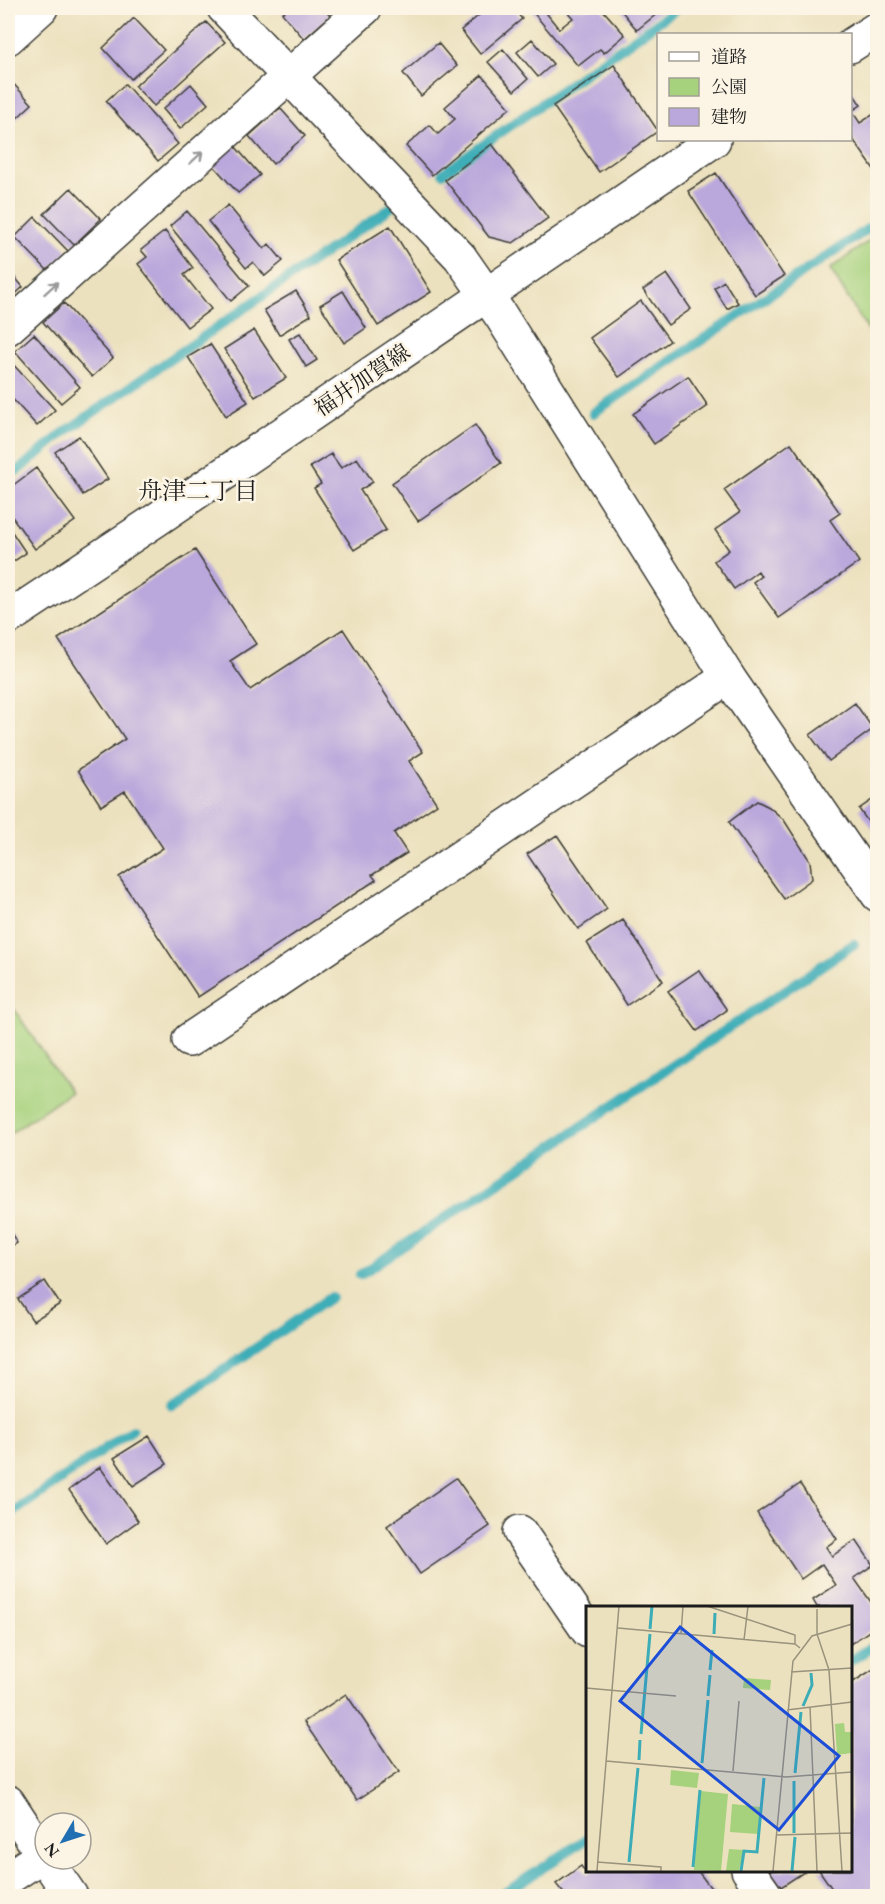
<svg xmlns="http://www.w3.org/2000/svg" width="885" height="1904" viewBox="0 0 885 1904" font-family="'EB Garamond','Noto Serif JP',serif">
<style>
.green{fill:#a6d17d;stroke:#61764c;stroke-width:1.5}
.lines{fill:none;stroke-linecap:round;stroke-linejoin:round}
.stream{stroke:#3cadb7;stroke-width:10}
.building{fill:#baa7dc}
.street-casing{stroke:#3b3a34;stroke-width:36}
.secondary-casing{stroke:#3b3a34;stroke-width:36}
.primary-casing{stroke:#3b3a34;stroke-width:36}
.street{stroke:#fff;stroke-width:33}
.secondary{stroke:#fff;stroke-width:33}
.primary{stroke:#fff;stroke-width:33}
.oneway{stroke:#999}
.labels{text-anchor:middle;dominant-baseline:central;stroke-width:5;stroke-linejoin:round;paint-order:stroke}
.street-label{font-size:22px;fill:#1c1c1c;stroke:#fcf5e5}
.neighbourhood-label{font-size:24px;fill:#1c1c1c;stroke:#fcf5e5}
.inset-river{fill:none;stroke:#3cadb7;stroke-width:3}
.inset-road{fill:none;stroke:#99927d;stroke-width:1.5}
.view{fill:#1d4ed8;fill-opacity:0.15;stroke:#1d4ed8;stroke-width:3}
.inset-edge{fill:none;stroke:#1c1c1c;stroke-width:3}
</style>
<rect width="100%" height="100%" fill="#fcf5e5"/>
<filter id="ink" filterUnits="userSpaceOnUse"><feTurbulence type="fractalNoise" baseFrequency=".0167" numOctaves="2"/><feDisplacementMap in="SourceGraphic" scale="12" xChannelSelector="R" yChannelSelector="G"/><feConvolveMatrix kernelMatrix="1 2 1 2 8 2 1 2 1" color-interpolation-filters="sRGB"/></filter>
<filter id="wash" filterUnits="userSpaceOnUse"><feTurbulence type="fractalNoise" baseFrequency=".008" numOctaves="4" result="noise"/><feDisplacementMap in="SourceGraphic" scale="24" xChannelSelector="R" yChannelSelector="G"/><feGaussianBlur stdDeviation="1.35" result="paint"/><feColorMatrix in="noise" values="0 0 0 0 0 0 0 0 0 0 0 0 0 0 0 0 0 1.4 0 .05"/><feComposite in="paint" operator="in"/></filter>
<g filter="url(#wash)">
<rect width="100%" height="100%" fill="#ece1be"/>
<path class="green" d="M877 235V345L830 269Z
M8 1000 70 1092 8 1135Z"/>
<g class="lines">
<path class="stream" d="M443 173 678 8
M593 413 878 222
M8 476 21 468 62 434 399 202
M360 1275 854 944
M172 1405 331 1297
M8 1516 132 1430
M850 1661 878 1643
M500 1896 588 1838"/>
</g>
<g id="blocks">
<path class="building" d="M289 8H323L330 16 304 39 282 13Z
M488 8H513L522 19 480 54 461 30Z
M534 8H554L547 14 559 29 573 18 564 8H601L625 35 604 53 600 49 578 66 531 10Z
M622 8H664L637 30 620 9Z
M134 18 164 50 131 79 103 48Z
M206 22 225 42 154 106 135 86Z
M532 39 553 64 538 77 517 52Z
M438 43 457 66 421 96 403 73Z
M503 49 528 79 514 91 488 62Z
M614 65 658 131 599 172 553 106Z
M482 75 510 108 432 175 406 146 430 125 438 134 455 119 445 107Z
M8 78 32 104 15 120 8 112Z
M125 84 178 144 158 161 106 101Z
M191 84 208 104 180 129 163 109Z
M850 89 861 105 852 111 860 123 874 114 878 119V175L850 135Z
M280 108 305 136 273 164 249 136Z
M492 144 548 218 513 243 489 237 445 180Z
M234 145 260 175 238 193 212 164Z
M716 173 784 276 755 295 688 191Z
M71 188 101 219 74 245 44 214Z
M228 205 264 249 269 244 283 261 265 276 253 262 246 268 208 221Z
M187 211 249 286 231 301 170 226Z
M35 217 68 251 48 271 15 237Z
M390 226 431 292 378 326 336 260Z
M165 231 193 268 184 275 211 309 187 327 138 264 147 257 141 250Z
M8 269 23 287 8 301Z
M667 274 691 309 668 325 643 290Z
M724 281 738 303 727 309 714 288Z
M296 291 311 315 279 335 264 310Z
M343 291 366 328 344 343 320 305Z
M641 301 670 341 619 377 590 338Z
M64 303 113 358 92 377 43 322Z
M254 330 286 378 255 397 224 349Z
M300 333 317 360 306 367 289 339Z
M34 334 80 387 61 403 15 351Z
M210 344 248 402 226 416 188 357Z
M9 360 55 410 37 426 8 394V362Z
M688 376 708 406 654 444 633 414Z
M475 425 501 463 418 521 392 483Z
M79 436 108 479 83 495 55 452Z
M791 443 840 513 830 520 859 562 779 618 753 582 761 576 758 571 734 589 714 561 729 550 715 530 740 512 724 490Z
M331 454 341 468 357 458 373 482 360 490 386 530 354 550 314 488 321 484 310 467Z
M36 468 75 521 35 549 8 511V489Z
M8 526 26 553 8 565Z
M195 550 256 644 230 661 250 690 343 629 423 752 409 761 437 804 394 833 407 853 372 875 376 880 198 997 119 877 163 848 125 791 101 806 78 770 125 739 58 639Z
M855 703 873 729 829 761 810 735Z
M878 796V836L859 809Z
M757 801 769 807 784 820 810 861 812 879 784 899 729 822Z
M557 835 607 909 578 929 527 854Z
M623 920 663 981 627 1005 587 943Z
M699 970 727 1010 697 1031 668 991Z
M8 1228 17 1243 8 1249Z
M45 1281 60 1304 33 1321 18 1299Z
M149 1436 167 1464 133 1486 114 1458Z
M100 1467 138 1521 106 1544 69 1490Z
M456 1478 490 1526 420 1574 387 1526Z
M800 1484 837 1539 826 1547 832 1556 856 1540 873 1565 854 1578 878 1612V1625L850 1644V1607H817L813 1600 836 1585 822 1564 801 1579 757 1513Z
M878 1666V1896H837L819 1870H850V1684Z
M346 1694 399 1772 357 1800 304 1722Z
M581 1866 587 1874 593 1870H697L717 1896H566L556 1884Z
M769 1870H807L781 1887Z"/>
</g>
</g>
<g filter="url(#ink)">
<use href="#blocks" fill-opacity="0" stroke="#3b3a34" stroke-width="1.5"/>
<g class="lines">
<defs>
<path id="street" d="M8 38 41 8
M8 328 365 8
M189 1040 728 677
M520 1532 588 1631
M748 1870 766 1896
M8 1878 43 1855"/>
<path id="secondary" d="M224 8 460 257 501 316 728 677 878 895
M8 1802 45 1858
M46 1859 71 1896"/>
<path id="primary" d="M850 46 878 28
M8 618 156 520 714 140"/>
</defs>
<use href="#street" class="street-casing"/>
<use href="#secondary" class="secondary-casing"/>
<use href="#primary" class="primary-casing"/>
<use href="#street" class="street"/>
<use href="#secondary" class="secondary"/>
<use href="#primary" class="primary"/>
</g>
<defs><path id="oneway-shaft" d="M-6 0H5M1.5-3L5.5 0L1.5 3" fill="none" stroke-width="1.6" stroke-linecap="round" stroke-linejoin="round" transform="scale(1.5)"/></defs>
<g class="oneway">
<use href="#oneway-shaft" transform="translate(196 158) rotate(-42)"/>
<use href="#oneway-shaft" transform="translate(51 288) rotate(-42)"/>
</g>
</g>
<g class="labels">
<g class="street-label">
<text transform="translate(362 380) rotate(-34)">福井加賀線</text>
</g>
<g class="neighbourhood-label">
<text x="198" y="490">舟津二丁目</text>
</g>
</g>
<g transform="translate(586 1606)">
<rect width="266" height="266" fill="#ece1be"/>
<path d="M158 72 185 74 184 84 157 82ZM258 117 259 126H265V147L251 149 249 118ZM85 164 113 167 111 182 84 179ZM115 185 142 188 135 265 108 264ZM146 198 174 201 172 228 144 226ZM143 243 158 244 153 265H140Z" fill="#a6d17d"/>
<path class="inset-river" d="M64 23 66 0M128 28 129 7M124 64 126 44M122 90 124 69M217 100 226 79 225 67M55 128 64 28M53 154 54 134M116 157 122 94M209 167 215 106M208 227V175M43 256 52 162M107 261 114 184M155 265 158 245 171 246 178 172M206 265 209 231"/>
<path class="inset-road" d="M121 0 209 29V38M213 0H246M231 3V28L243 64 256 265M32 22 209 38 214 42M95 28 97 0M158 34 162 0M205 66 266 62M0 82 90 90M224 101 231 265M201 104 266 96M20 155 200 171 266 166M147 165 153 95M190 229 266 227M11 256 75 261V265M11 265 33 0M187 265 207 55 226 30 266 18"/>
<path class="view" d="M94 21 253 150 193 224 34 95Z"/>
<rect width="266" height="266" class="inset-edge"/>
</g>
<rect width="885" height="1904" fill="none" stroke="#fcf5e5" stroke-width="30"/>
<rect x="657" y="33" width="195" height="108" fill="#fcf5e5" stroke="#a29e95" stroke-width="1.5"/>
<rect x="669" y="52" width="30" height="9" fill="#ffffff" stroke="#a29e95" stroke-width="1.5"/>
<text x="711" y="63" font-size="18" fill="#1c1c1c">道路</text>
<rect x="669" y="78" width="30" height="18" fill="#a6d17d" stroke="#a29e95" stroke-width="1.5"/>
<text x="711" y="93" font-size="18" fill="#1c1c1c">公園</text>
<rect x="669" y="108" width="30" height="18" fill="#baa7dc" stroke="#a29e95" stroke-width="1.5"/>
<text x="711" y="123" font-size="18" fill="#1c1c1c">建物</text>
<g transform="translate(63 1841) rotate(231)"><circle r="28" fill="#fcf5e5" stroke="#a29e95" stroke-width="1.5"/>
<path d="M0-4.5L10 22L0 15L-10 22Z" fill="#1f6fb2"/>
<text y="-9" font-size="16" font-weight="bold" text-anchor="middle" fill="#1c1c1c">N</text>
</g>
</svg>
